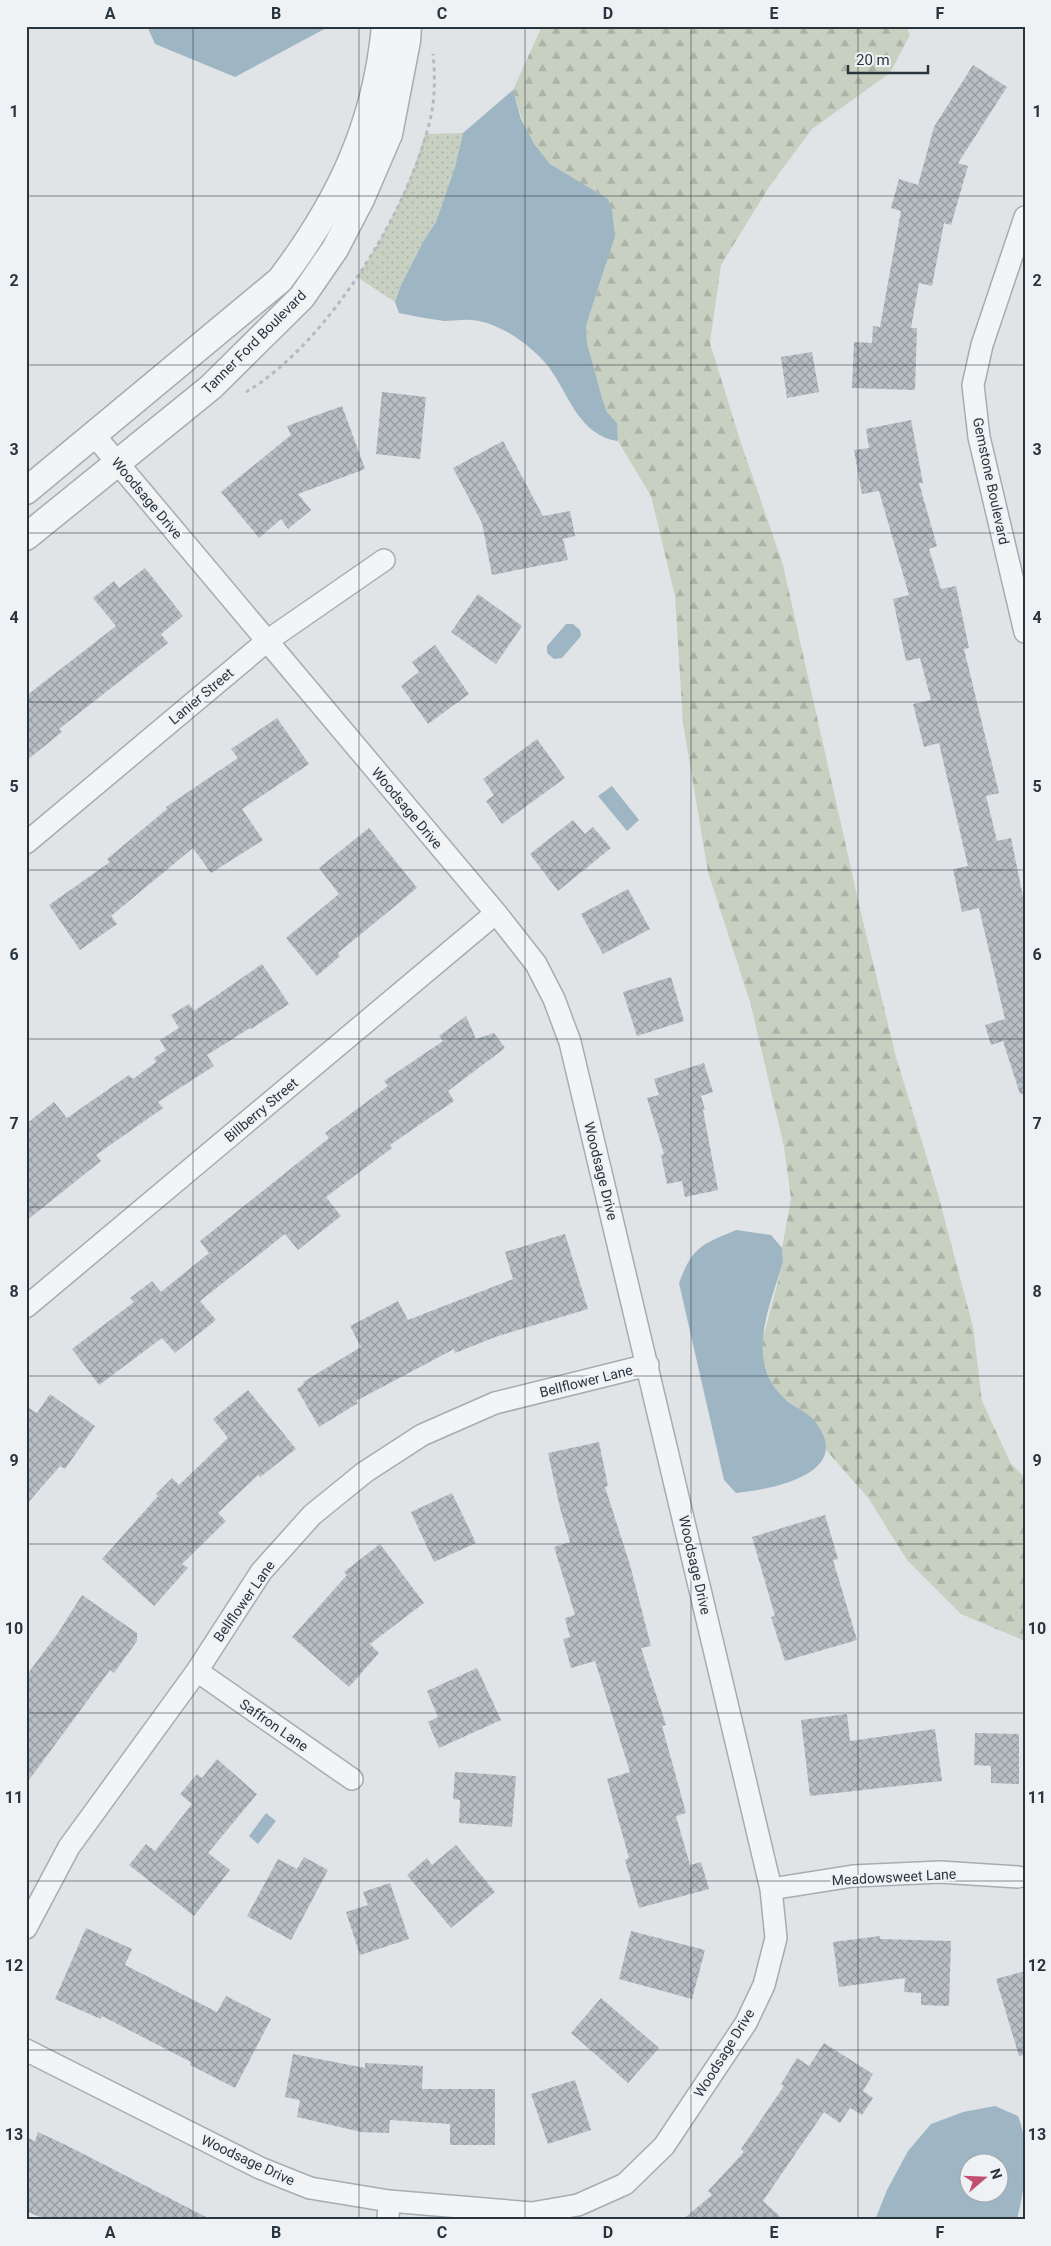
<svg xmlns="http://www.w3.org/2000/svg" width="1051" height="2246" viewBox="0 0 1051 2246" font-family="Roboto,sans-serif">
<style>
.grass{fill:url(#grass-dots)}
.forest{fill:url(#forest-firs)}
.water{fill:#9eb6c4;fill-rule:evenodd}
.building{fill:url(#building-cross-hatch)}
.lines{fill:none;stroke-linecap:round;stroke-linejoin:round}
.minor-casing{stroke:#a6acb1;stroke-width:24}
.tertiary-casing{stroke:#a6acb1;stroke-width:29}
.path{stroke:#b6babe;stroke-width:3;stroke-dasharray:4 4;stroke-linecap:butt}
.minor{stroke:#f2f4f6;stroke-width:21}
.tertiary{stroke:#f2f4f6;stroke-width:26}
.grid{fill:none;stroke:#2a343d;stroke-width:1;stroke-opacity:0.55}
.labels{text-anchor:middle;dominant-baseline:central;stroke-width:5;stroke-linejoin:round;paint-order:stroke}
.street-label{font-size:14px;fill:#2a343d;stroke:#eff2f5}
.neatline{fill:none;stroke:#2a343d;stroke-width:2}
.grid-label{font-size:16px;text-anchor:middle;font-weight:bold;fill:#2a343d}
</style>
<defs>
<pattern id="grass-dots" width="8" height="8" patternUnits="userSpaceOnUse" patternTransform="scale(1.25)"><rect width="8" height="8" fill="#c7d0c1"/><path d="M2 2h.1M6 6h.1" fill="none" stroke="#abb3a7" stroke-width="1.8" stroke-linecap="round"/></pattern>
<pattern id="forest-firs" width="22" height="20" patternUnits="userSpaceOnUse" patternTransform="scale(1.25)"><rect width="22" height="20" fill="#c7d0c1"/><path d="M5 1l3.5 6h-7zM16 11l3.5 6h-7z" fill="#abb3a7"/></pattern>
<pattern id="building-cross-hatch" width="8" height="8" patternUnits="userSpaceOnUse" patternTransform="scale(1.25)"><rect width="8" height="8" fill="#b7bec4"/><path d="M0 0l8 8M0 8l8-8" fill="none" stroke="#959ba0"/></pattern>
</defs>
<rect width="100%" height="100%" fill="#e0e4e7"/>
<path class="grass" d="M463 133 455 167 436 222 424 240 401 285 395 302 357 277C387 232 410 186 425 134Z"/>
<path class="forest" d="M542 26H906L910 35 890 73 812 129 769 187 721 265 710 343 740 440 783 565 860 909 896 1057 938 1194 973 1327 982 1401 1011 1464 1025 1477V1641L961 1614 907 1560 869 1499 826 1450 821 1431 810 1417 779 1394 770 1381 764 1363 762 1342 783 1262 782 1248 791 1199 784 1147 751 1005 708 872 683 723 675 596 651 496 618 441 617 423 607 412 602 398 587 343 586 326 606 265 608 199C590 187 568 178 552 165 529 147 521 116 513 90Z"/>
<path class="water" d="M147 26H330L235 77 155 44Z
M513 90 521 119 534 144 550 164 608 199 612 211 615 236 586 326 587 343 602 398 607 412 617 423 618 441C579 436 569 394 548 366 539 355 526 344 514 336 501 328 486 321 471 320 462 319 453 321 444 321 429 319 414 316 399 313L395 302 401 285 424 240 436 222 455 167 463 133Z
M566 624H573L580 630 581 636 562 658 554 659 547 653V646Z
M612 786 639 820 627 831 598 796Z
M736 1230 771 1235 782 1248 783 1262C774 1293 758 1329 764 1362 767 1380 778 1395 793 1405 799 1409 807 1413 812 1418 859 1472 775 1489 736 1493L724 1480 679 1283C693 1246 701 1245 736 1230Z
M266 1813 276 1821 258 1844 249 1836Z
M995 2106 1018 2116C1031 2149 1025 2186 1017 2220H875L887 2190 908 2151 931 2124 963 2112ZM968 2164H998V2194H968Z"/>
<path class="building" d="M973 65 1007 87 958 163 968 166 951 225 944 223 932 286 919 283 911 328H917L915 390 852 388 854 342 872 343 873 326 880 327 901 211 891 208 899 179 918 185 934 127Z
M812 352 819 392 787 398 781 357Z
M382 392 426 397 420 459 376 454Z
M342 406 365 469 298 494 311 510 288 529 281 519 259 538 221 492 291 435 287 426Z
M911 420 923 483H919L937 546 929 549 941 589 956 586 969 648 964 649 999 793 986 796 997 841 1011 838 1025 906V1094H1020L1003 1041 991 1045 985 1025 1005 1019 979 908 962 912 953 869 968 866 939 743 924 747 913 704 931 700 920 658 906 661 893 599 909 595 879 491 862 494 854 450 869 448 866 429Z
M503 441 543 516 570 511 575 536 563 539 568 560 492 575 482 523 453 468Z
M145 568 183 616 161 634 168 643 59 729 62 732 26 761V696L116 626 93 598 114 581 119 588Z
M478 594 522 626 496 664 451 632Z
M435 645 469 694 428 724 401 686 419 672 412 662Z
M277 718 309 764 242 809 263 840 211 873 193 848 111 916 117 924 80 950 49 905 110 862 107 859 167 809 166 807 238 758 231 749Z
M537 739 565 778 502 824 486 801 494 795 483 779Z
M573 820 585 834 593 827 611 848 558 891 530 854Z
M369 828 417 888 338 953 340 956 317 976 286 938 339 894 319 868Z
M628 889 650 929 603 954 581 914Z
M262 964 289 1004 251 1029 250 1028 207 1055 214 1066 158 1102 163 1108 96 1155 101 1161 26 1221V1124L54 1102 67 1118 129 1075 133 1079 156 1062 154 1058 166 1050 160 1040 179 1028 171 1015 189 1004 194 1011Z
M671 977 684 1021 637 1036 623 992Z
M466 1016 476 1039 494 1033 505 1048 448 1091 454 1101 390 1145 392 1148 326 1197 341 1216 298 1250 285 1234 200 1301 216 1320 175 1353 162 1338 99 1385 72 1349 134 1302 130 1298 152 1281 161 1292 209 1253 200 1241 329 1138 325 1133 388 1086 384 1081 443 1041 439 1036Z
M704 1063 713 1092 701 1096 705 1110H703L718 1190 685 1197 682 1181 667 1184 661 1155 664 1154 647 1098 659 1095 654 1079Z
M565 1234 588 1309 498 1336 455 1353 454 1349 356 1401 358 1403 319 1427 297 1389 304 1384 303 1382 361 1347 350 1326 398 1301 408 1320 513 1279 505 1252Z
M248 1390 296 1449 260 1477 258 1475 218 1513 226 1521 182 1564 188 1568 154 1606 102 1559 158 1496 156 1494 172 1478 179 1485 228 1438 213 1419Z
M50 1394 95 1426 65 1469 60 1466 26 1505V1406L37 1413Z
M599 1442 608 1486 605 1487 630 1565 651 1646 641 1648 666 1725 662 1726 686 1813 676 1816 690 1865 701 1862 709 1889 639 1908 625 1860 629 1858 607 1779 630 1772 595 1661 571 1668 563 1639 570 1637 565 1618 575 1615 554 1547 570 1542 560 1508 548 1453Z
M452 1493 476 1543 434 1562 411 1512Z
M825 1515 838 1559 833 1560 857 1640 785 1661 771 1617 775 1616 752 1537Z
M380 1544 424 1603 370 1644 379 1653 349 1687 292 1637 347 1575 344 1572Z
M82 1595 137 1633V1641L114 1673 110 1670 26 1784V1676L58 1633Z
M477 1668 501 1720 439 1748 428 1722 438 1717 427 1691Z
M847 1714 850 1741 935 1729 942 1781 810 1796 801 1720Z
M975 1733 1019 1734V1784L991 1783V1766L974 1765Z
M217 1759 257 1794 208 1853 230 1870 194 1916 129 1865 146 1844 155 1851 192 1804 180 1794 197 1774 202 1778Z
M455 1772 516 1776 512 1827 459 1823 460 1800 453 1799Z
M456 1845 495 1892 451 1928 407 1875 427 1858 432 1865Z
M304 1857 328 1870 291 1940 247 1916 278 1859 297 1869Z
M390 1883 409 1939 360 1955 346 1912 368 1905 363 1892Z
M86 1928 132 1949 125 1965 217 2012 226 1996 271 2019 235 2088 190 2065 191 2062 102 2016 101 2019 55 1999Z
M631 1931 705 1950 692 1999 619 1979Z
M880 1936V1939L951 1941 949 2006 921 2005V1993L904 1992 905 1978 839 1987 833 1942Z
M1025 1971V2055L1019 2056 996 1979Z
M601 1998 659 2048 628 2083 571 2033Z
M824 2043 873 2074 863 2091 873 2098 862 2115 850 2108 840 2123 824 2112 763 2201 784 2220H682L712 2195 708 2191 744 2152 741 2149 784 2086 781 2084 797 2058 809 2066Z
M293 2054 365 2068V2063L423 2066 422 2089H495V2145H450V2124L390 2120 389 2133 361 2132 297 2117 300 2100 285 2097Z
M575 2080 591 2130 548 2144 531 2094Z
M38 2132 68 2146 212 2220H47L26 2211V2137L35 2141Z"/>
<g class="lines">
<defs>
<path id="minor" d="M1025 217 982 345 973 385 979 437 1025 632
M26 843 267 641 384 560
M26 1307 496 913
M197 1671 352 1779
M771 1889 853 1876 940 1872 1018 1877
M26 1928 69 1847 197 1671 261 1572 312 1515 365 1472 422 1435 495 1403 648 1365
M26 2050 260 2168 310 2188 389 2201 532 2213 578 2205 625 2184 664 2146 746 2023 764 1985 776 1938 771 1889 570 1042 554 999 536 964 496 913 94 435
M388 2220 389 2201"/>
<path id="tertiary" d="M26 491 280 280C339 202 376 125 385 26
M26 537 211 387 302 297 335 249 361 199 389 134 407 41 408 26"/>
</defs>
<use href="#minor" class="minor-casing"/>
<use href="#tertiary" class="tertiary-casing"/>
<path class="path" d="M246 392C328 344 414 204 432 111 435 93 435 73 433 54"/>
<use href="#minor" class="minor"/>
<use href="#tertiary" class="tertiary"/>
</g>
<path class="grid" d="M193 26V2220M359 26V2220M525 26V2220M691 26V2220M858 26V2220M26 196H1025M26 365H1025M26 533H1025M26 702H1025M26 870H1025M26 1039H1025M26 1207H1025M26 1376H1025M26 1544H1025M26 1713H1025M26 1881H1025M26 2050H1025"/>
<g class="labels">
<g class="street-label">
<text transform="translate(254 342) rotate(-45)">Tanner Ford Boulevard</text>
<text transform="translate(991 481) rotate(78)">Gemstone Boulevard</text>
<text transform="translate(147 498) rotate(50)">Woodsage Drive</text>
<text transform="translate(201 696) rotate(-40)">Lanier Street</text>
<text transform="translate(407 808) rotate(50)">Woodsage Drive</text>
<text transform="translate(261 1110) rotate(-40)">Billberry Street</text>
<text transform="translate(601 1171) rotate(76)">Woodsage Drive</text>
<text transform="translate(586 1381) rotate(-14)">Bellflower Lane</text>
<text transform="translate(695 1565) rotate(77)">Woodsage Drive</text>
<text transform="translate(244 1601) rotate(-55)">Bellflower Lane</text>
<text transform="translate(274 1725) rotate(35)">Saffron Lane</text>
<text transform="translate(894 1877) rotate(-3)">Meadowsweet Lane</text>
<text transform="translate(724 2053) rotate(-58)">Woodsage Drive</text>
<text transform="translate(248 2160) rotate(25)">Woodsage Drive</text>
</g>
</g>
<rect width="1051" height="2246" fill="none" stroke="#eff2f5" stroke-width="55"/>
<g transform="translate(984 2178) rotate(71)"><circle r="24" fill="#eff2f5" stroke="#a0a6ab"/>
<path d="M0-4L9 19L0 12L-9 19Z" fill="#c24f71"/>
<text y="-8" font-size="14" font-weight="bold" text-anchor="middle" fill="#2a343d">N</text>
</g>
<path d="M848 65v8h80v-8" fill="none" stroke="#2a343d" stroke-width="2.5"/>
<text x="856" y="65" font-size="15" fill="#2a343d" stroke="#eff2f5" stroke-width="4" paint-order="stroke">20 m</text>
<rect x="28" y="28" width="996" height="2190" class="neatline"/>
<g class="grid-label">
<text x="110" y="19">A</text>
<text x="276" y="19">B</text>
<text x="442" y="19">C</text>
<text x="608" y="19">D</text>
<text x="774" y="19">E</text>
<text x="940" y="19">F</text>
<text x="14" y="117">1</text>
<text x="1037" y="117">1</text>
<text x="14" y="286">2</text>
<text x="1037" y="286">2</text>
<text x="14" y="455">3</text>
<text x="1037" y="455">3</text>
<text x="14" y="623">4</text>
<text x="1037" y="623">4</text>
<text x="14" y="792">5</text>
<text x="1037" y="792">5</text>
<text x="14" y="960">6</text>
<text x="1037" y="960">6</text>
<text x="14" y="1129">7</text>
<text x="1037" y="1129">7</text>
<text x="14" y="1297">8</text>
<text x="1037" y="1297">8</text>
<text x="14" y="1466">9</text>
<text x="1037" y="1466">9</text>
<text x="14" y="1634">10</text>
<text x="1037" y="1634">10</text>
<text x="14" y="1803">11</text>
<text x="1037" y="1803">11</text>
<text x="14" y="1971">12</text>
<text x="1037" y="1971">12</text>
<text x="14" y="2140">13</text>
<text x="1037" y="2140">13</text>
<text x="110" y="2238">A</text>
<text x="276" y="2238">B</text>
<text x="442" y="2238">C</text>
<text x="608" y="2238">D</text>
<text x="774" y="2238">E</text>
<text x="940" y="2238">F</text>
</g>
</svg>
